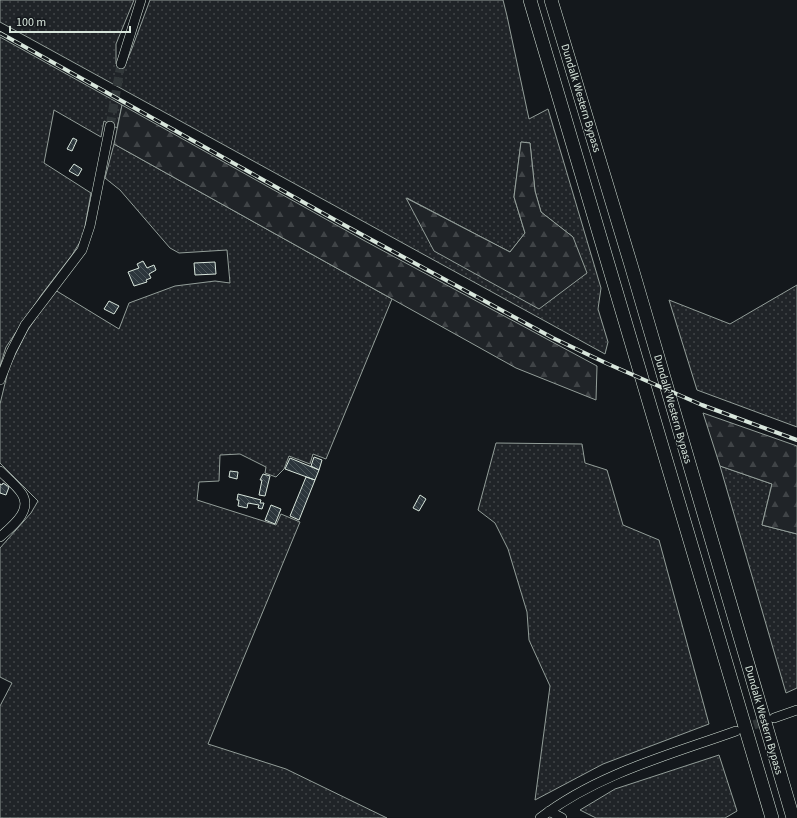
<svg xmlns="http://www.w3.org/2000/svg" width="797" height="818" viewBox="0 0 797 818" font-family="'Source Sans 3',sans-serif">
<style>
.grass{fill:url(#grass-dots);stroke:#939e99;fill-rule:evenodd}
.forest{fill:url(#forest-firs);stroke:#939e99}
.building{fill:url(#building-back-hatch);stroke:#d8e6dc}
.lines{fill:none;stroke-linecap:round;stroke-linejoin:round}
.minor-tunnel{stroke:#313739;stroke-width:9;stroke-dasharray:9 4.5;stroke-linecap:butt}
.minor-casing{stroke:#d8e6dc;stroke-width:10}
.highway-casing{stroke:#d8e6dc;stroke-width:14}
.minor{stroke:#14181c;stroke-width:9}
.highway{stroke:#14181c;stroke-width:13}
.rail-casing{stroke:#d8e6dc;stroke-width:4}
.rail{stroke:#14181c;stroke-width:2.5;stroke-dasharray:8;stroke-linecap:butt}
.labels{text-anchor:middle;dominant-baseline:central;stroke-width:3;stroke-linejoin:round;paint-order:stroke}
.street-label{font-size:11px;fill:#d8e6dc;stroke:#14181c}
</style>
<defs>
<pattern id="grass-dots" width="8" height="8" patternUnits="userSpaceOnUse"><rect width="8" height="8" fill="#202428"/><path d="M2 2h.1M6 6h.1" fill="none" stroke="#404447" stroke-width="1.8" stroke-linecap="round"/></pattern>
<pattern id="forest-firs" width="22" height="20" patternUnits="userSpaceOnUse"><rect width="22" height="20" fill="#202428"/><path d="M5 1l3.5 6h-7zM16 11l3.5 6h-7z" fill="#404447"/></pattern>
<pattern id="building-back-hatch" width="6" height="6" patternUnits="userSpaceOnUse"><rect width="6" height="6" fill="#2c363c"/><path d="M-1 5l2 2M0 0l6 6M5-1l2 2" fill="none" stroke="#4a5358"/></pattern>
</defs>
<rect width="100%" height="100%" fill="#14181c"/>
<path class="grass" d="M0 0H134L116 44V64L124 67 131 51 150 0H503L507 16 529 119 548 109 601 288 598 309 608 342 605 354 0 22ZM521 142 530 143 535 191 541 212 573 237 539 308 407 198 510 252 525 233 514 197Z
M0 37 122 105 117 128 104 121 101 137 54 110 44 163 91 193 83 237 72 255 42 294 6 347 0 366Z
M114 144 392 299 326 459 313 454 310 464 289 456 284 469 276 477 265 473 266 467 240 454 220 455 219 481 199 482 197 500 276 525 281 514 300 522 208 744 286 769 387 818H0V706L12 683 0 677V548L31 513 38 501 0 463V404L9 367 27 331 55 290 119 329 129 303 175 286 215 281 230 283 227 250 179 253 170 248 120 190 105 178Z
M797 285V427L697 390 669 300 730 324Z
M496 443 582 444 585 463 607 470 623 525 659 540 709 724 603 764 535 800 550 686 529 640 527 612 508 549 495 523 478 510Z
M720 466 772 484 762 525 797 534V688L786 693Z
M719 755 737 811 725 818H596L580 810 615 789Z"/>
<path class="forest" d="M122 105 365 241 597 366 596 400 516 368 114 144Z
M521 142 530 143 535 191 541 212 573 237 587 273 539 309 434 251 406 198 510 252 525 233 514 197Z
M703 413 797 446V534L762 525 772 484 720 466Z"/>
<path class="building" d="M73 138 77 140 72 151 67 149Z
M74 164 82 169 78 176 69 171Z
M143 261 147 268 154 265 156 270 149 274 151 278 146 280 147 282 134 286 128 272 139 268 137 264Z
M215 262 216 274 195 275 194 263Z
M109 301 119 306 114 314 104 309Z
M314 457 322 460 319 470 311 466Z
M290 458 319 470 315 480 285 469Z
M230 471 238 472 237 479 229 477Z
M263 474 270 476 265 496 259 495 262 480H260Z
M306 477 315 480 299 520 290 516Z
M3 483 9 487 6 495 0 493V484L2 485Z
M238 494 261 500 260 503H264L262 509 258 508 259 505 248 503 247 508 238 506 239 500H237Z
M420 495 426 499 419 511 413 508Z
M271 505 281 509 275 524 265 520Z"/>
<g class="lines">
<path class="minor-tunnel" d="M110 126 121 64
M741 729 769 720"/>
<defs>
<path id="minor" d="M121 64 141 0
M0 380 11 352 25 325 82 250 90 226 110 126
M0 471C7 478 17 486 22 494 33 511 11 527 0 537
M774 718 797 710
M549 811 562 818
M540 818C597 774 669 755 736 731"/>
<path id="highway" d="M530 0 772 818
M551 0 631 265 793 818"/>
</defs>
<use href="#minor" class="minor-casing"/>
<use href="#highway" class="highway-casing"/>
<use href="#minor" class="minor"/>
<use href="#highway" class="highway"/>
<defs>
<path id="rail" d="M0 33 346 226 553 338 608 364 702 405 797 440"/>
</defs>
<use href="#rail" class="rail-casing"/>
<use href="#rail" class="rail"/>
</g>
<g class="labels">
<g class="street-label">
<text transform="translate(581 98) rotate(73)">Dundalk Western Bypass</text>
<text transform="translate(673 409) rotate(74)">Dundalk Western Bypass</text>
<text transform="translate(764 720) rotate(74)">Dundalk Western Bypass</text>
</g>
</g>
<path d="M10 26v6h120v-6" fill="none" stroke="#d8e6dc" stroke-width="2"/>
<text x="16" y="26" font-size="12" fill="#d8e6dc" stroke="#14181c" stroke-width="3" paint-order="stroke">100 m</text>
</svg>
